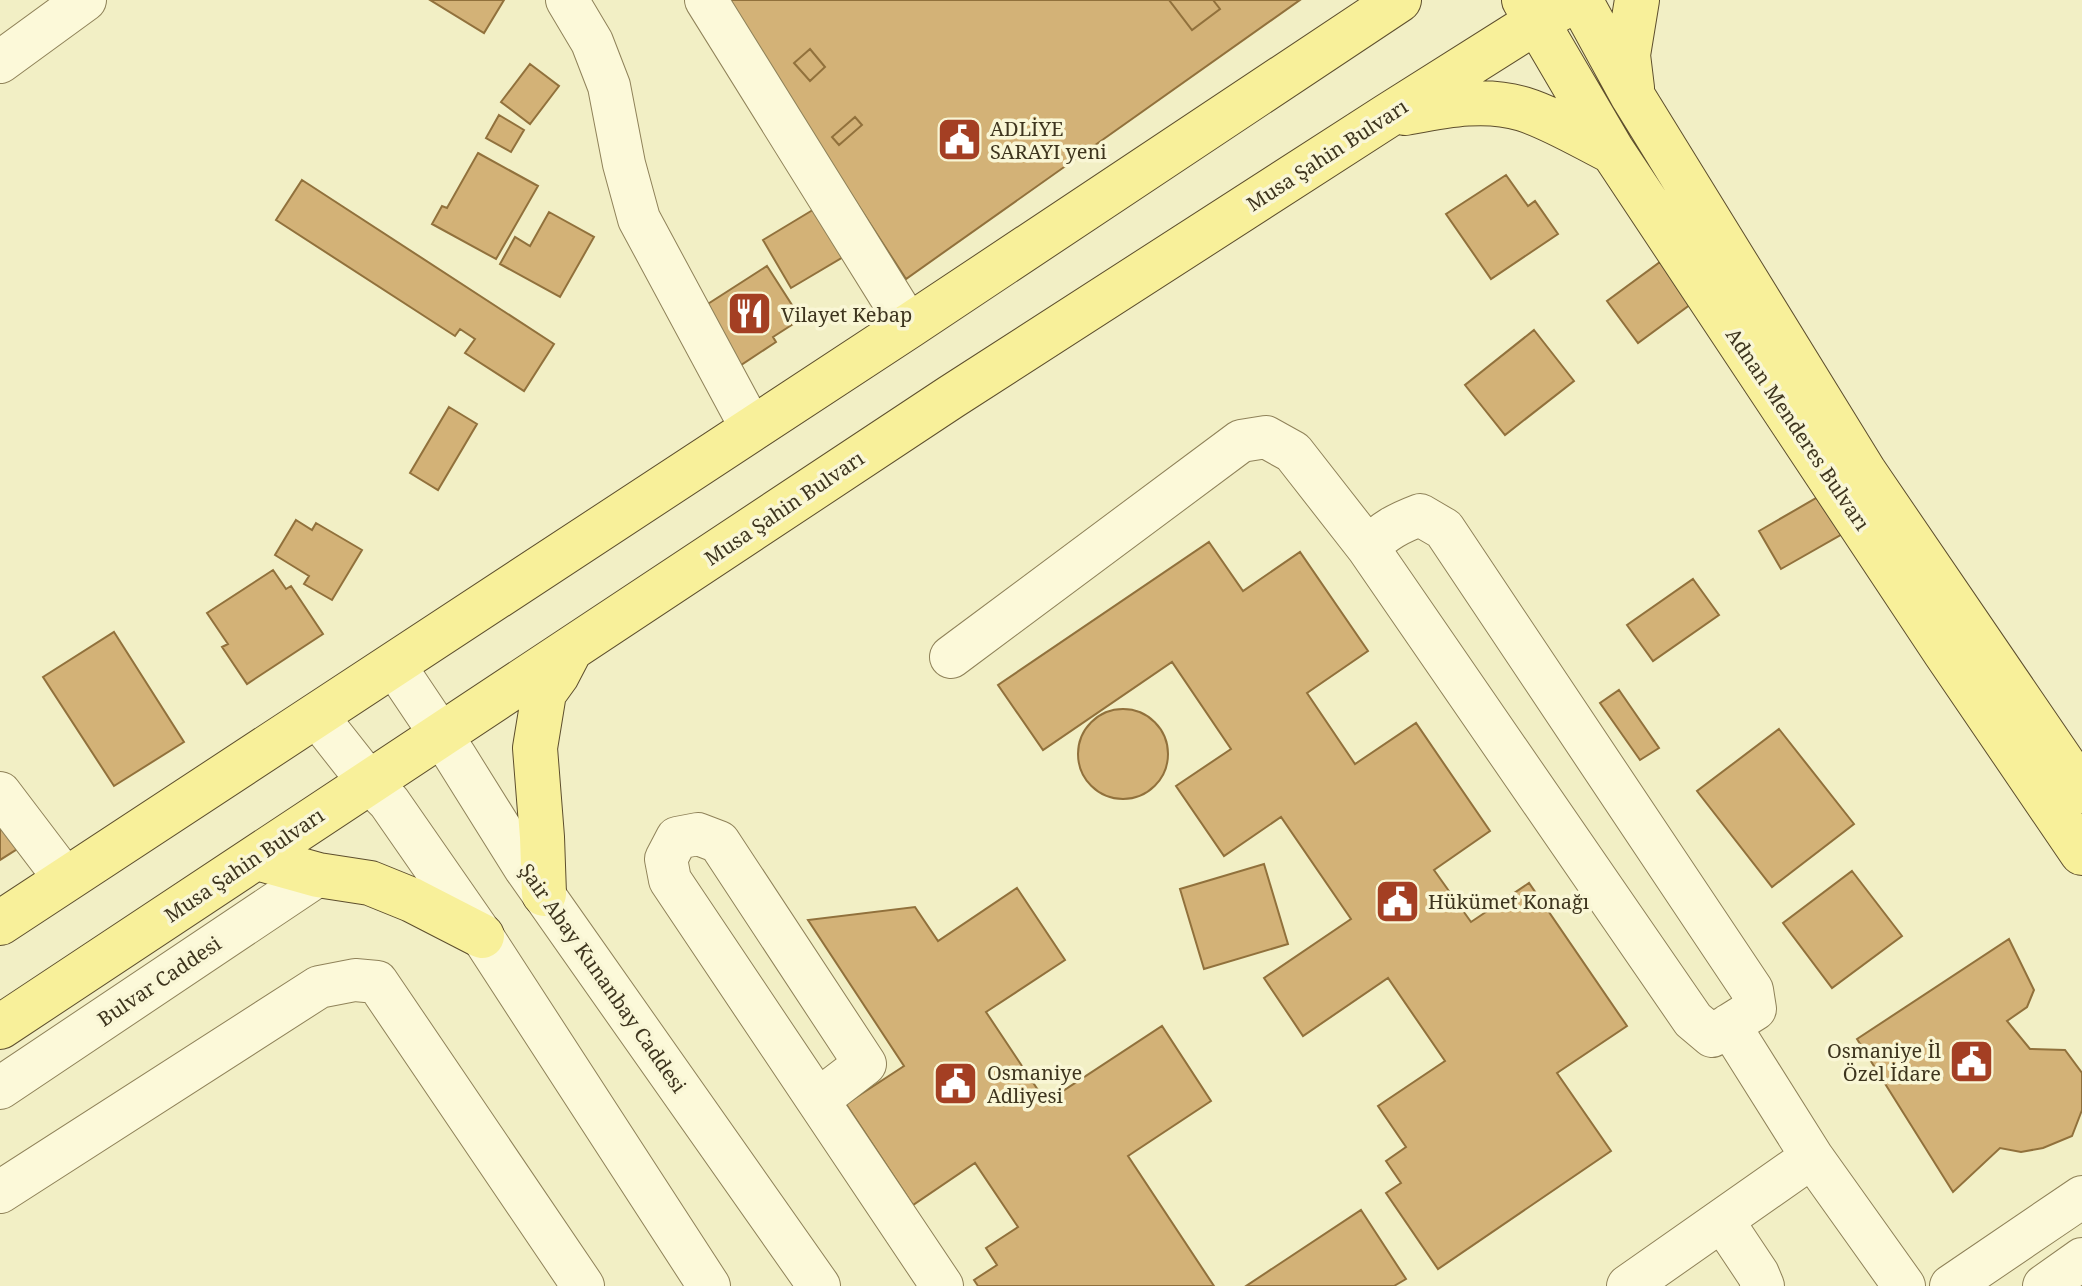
<svg xmlns="http://www.w3.org/2000/svg" width="2082" height="1286" viewBox="0 0 2082 1286" font-family="'Noto Serif',serif">
<style>
.building{fill:#d3b277;stroke:#91713c;stroke-width:2}
.lines{fill:none;stroke-linecap:round;stroke-linejoin:round}
.minor-casing{stroke:#8f8259;stroke-width:44}
.major-casing{stroke:#5d4e2d;stroke-width:46}
.minor{stroke:#fcf9d9;stroke-width:42}
.major{stroke:#f8f09a;stroke-width:44}
.labels{text-anchor:middle;dominant-baseline:central;stroke-width:7;stroke-linejoin:round;paint-order:stroke}
.poi-label{font-size:20px;fill:#3e351e;stroke:#f9f6d5;text-anchor:start}
.street-label{font-size:20px;fill:#3e351e;stroke:#f9f6d5}
</style>
<rect width="100%" height="100%" fill="#f2efc5"/>
<path class="building" d="M430 0H504L484 33Z
M725 0H1300L906 279Z
M1169 0H1213L1220 9 1192 30Z
M810 49 825 67 810 81 794 63Z
M530 64 559 86 530 124 501 102Z
M499 115 524 130 511 152 486 138Z
M855 117 862 125 839 145 832 137Z
M478 153 538 186 496 259 432 224 442 206 447 208Z
M1506 175 1528 206 1535 201 1558 234 1491 279 1446 214Z
M302 180 554 344 524 391 465 353 475 339 460 329 455 336 276 220Z
M821 205 850 253 791 288 763 240Z
M549 212 594 237 560 297 500 264 515 237 530 246Z
M1660 262 1691 304 1638 343 1607 301Z
M767 266 801 319 773 337 776 342 738 367 700 309Z
M1534 330 1574 381 1505 435 1465 385Z
M449 407 477 424 438 490 410 473Z
M1830 490 1851 529 1781 569 1759 531Z
M296 520 312 530 316 523 362 550 332 600 304 584 309 576 275 555Z
M1209 542 1243 591 1300 552 1368 651 1307 693 1355 764 1416 723 1490 831 1434 870 1471 922 1529 883 1627 1026 1557 1073 1611 1151 1438 1269 1386 1193 1401 1183 1386 1161 1406 1147 1378 1106 1445 1061 1388 978 1303 1036 1264 978 1351 919 1281 817 1224 856 1176 786 1231 749 1172 662 1043 750 998 685Z
M273 570 286 589 291 586 323 634 247 684 222 647 228 644 207 613Z
M1693 579 1719 615 1653 661 1627 625Z
M114 632 184 742 114 786 43 677Z
M1619 690 1659 748 1640 760 1600 703Z
M1078 754a45 45 0 1 1 90 0a45 45 0 1 1-90 0Z
M1779 729 1854 824 1772 887 1697 791Z
M0 823 22 846 0 860Z
M1264 864 1288 944 1204 969 1180 889Z
M1852 871 1902 936 1832 988 1783 923Z
M1017 888 1065 960 986 1012 1046 1102 1162 1026 1211 1101 1128 1156 1214 1286H978L974 1280 997 1265 986 1248 1018 1227 975 1163 913 1205 846 1104 904 1066 808 920 915 907 938 941Z
M2009 939 2034 990 2027 1007 2007 1021 2030 1049 2065 1050 2082 1073V1110L2072 1136 2043 1148 2021 1152 2000 1148 1953 1192 1857 1039Z
M1361 1210 1406 1279 1394 1286H1246Z"/>
<g class="lines">
<defs>
<path id="minor" d="M567 0 592 42 609 86 624 164 639 219 752 429
M706 0 909 326
M0 62 85 0
M951 657 1241 441 1266 437 1293 452 1368 548 1693 1020 1712 1036 1755 1009 1752 990 1444 529 1420 515C1399 523 1383 531 1368 548
M394 665 455 756 525 868 819 1286
M316 715 368 781 389 802 482 936 709 1286
M0 793 66 880
M1729 1025 1812 1157
M0 1088 318 875
M818 1100 865 1064 719 842 698 834 677 838 666 859 670 880 942 1286
M0 1192 319 987 355 980 377 982 583 1286
M1722 1220 1758 1274 1763 1286
M1628 1286 1812 1157 1904 1286
M1951 1286 2082 1197
M2044 1286 2082 1259"/>
<path id="major" d="M1524 0 1613 152 1945 652 2082 853
M1580 0 1632 95 1865 473 2082 791
M1632 88 1628 55 1637 0
M1405 113C1443 106 1484 97 1523 109 1552 118 1585 138 1613 152
M257 858 318 875 370 883 412 900 482 936
M544 894 542 837 535 748 544 693 557 675 569 652
M0 923 909 326 1399 0
M0 1027 951 397 1387 116 1536 22 1575 0"/>
</defs>
<use href="#minor" class="minor-casing"/>
<use href="#major" class="major-casing"/>
<use href="#minor" class="minor"/>
<use href="#major" class="major"/>
</g>
<defs>
<symbol id="civic-square" viewBox="-11 -11 22 22"><rect x="-9" y="-9" width="18" height="18" rx="4" fill="#a43f23" stroke="#f9f6d5"/><path d="M-.6-6.5H3V-4.5H.6V-3L4-1V1h2V6H-6V1h2V-1L-.6-3ZM-1.2 2.5V6h2.4V2.5Z" fill="#fff"/></symbol>
<symbol id="restaurant-square" viewBox="-11 -11 22 22"><rect x="-9" y="-9" width="18" height="18" rx="4" fill="#a43f23" stroke="#f9f6d5"/><path d="M-5-6h1v4h1v-4h1v4h1v-4h1v5L-1.5 .5V6h-2V.5L-5-1ZM5-6V6H3V1.5H1.5Q1.5-4 5-6Z" fill="#fff"/></symbol>
</defs>
<g fill-rule="evenodd">
<use href="#civic-square" x="934" y="114" width="51" height="51"/>
<use href="#restaurant-square" x="724" y="288" width="51" height="51"/>
<use href="#civic-square" x="1372" y="876" width="51" height="51"/>
<use href="#civic-square" x="1946" y="1036" width="51" height="51"/>
<use href="#civic-square" x="930" y="1058" width="51" height="51"/>
</g>
<g class="labels">
<g class="poi-label">
<text x="990" y="128">ADLİYE<tspan x="990" dy="23">SARAYI yeni</tspan></text>
<text x="781" y="314">Vilayet Kebap</text>
<text x="1428" y="901">Hükümet Konağı</text>
<text x="1941" y="1050" text-anchor="end">Osmaniye İl<tspan x="1941" dy="23">Özel İdare</tspan></text>
<text x="987" y="1072">Osmaniye<tspan x="987" dy="23">Adliyesi</tspan></text>
</g>
<g class="street-label">
<text transform="translate(1327 155) rotate(-33)">Musa Şahin Bulvarı</text>
<text transform="translate(1798 429) rotate(56)">Adnan Menderes Bulvarı</text>
<text transform="translate(784 508) rotate(-34)">Musa Şahin Bulvarı</text>
<text transform="translate(244 865) rotate(-34)">Musa Şahin Bulvarı</text>
<text transform="translate(603 978) rotate(55)">Şair Abay Kunanbay Caddesi</text>
<text transform="translate(159 981) rotate(-34)">Bulvar Caddesi</text>
</g>
</g>
</svg>
